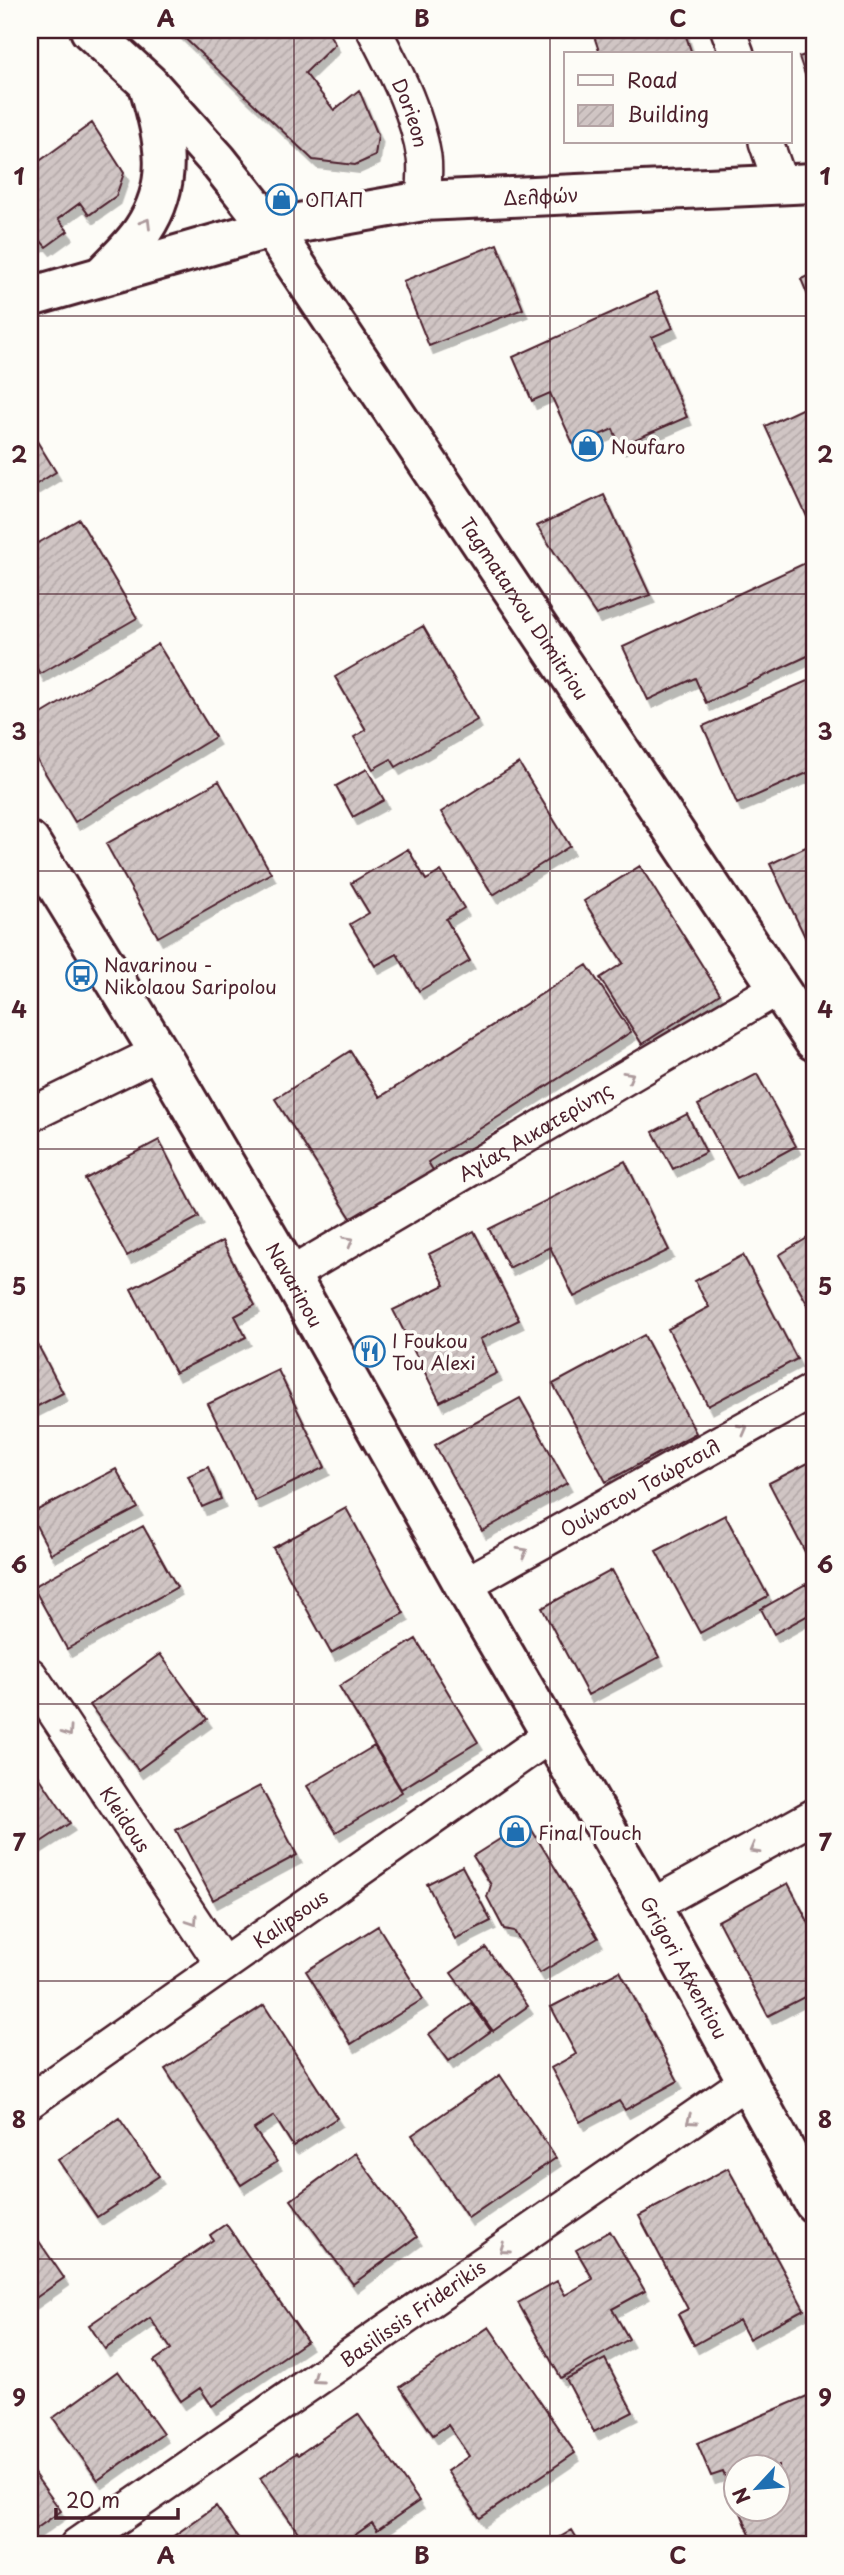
<svg xmlns="http://www.w3.org/2000/svg" width="844" height="2575" viewBox="0 0 844 2575" font-family="'Playpen Sans',sans-serif">
<style>
.building{fill:url(#building-hatch);stroke:#4a1f2b;stroke-width:2;filter:url(#shadow)}
.lines{fill:none;stroke-linecap:round;stroke-linejoin:round}
.street-casing{stroke:#4a1f2b;stroke-width:38}
.secondary-casing{stroke:#4a1f2b;stroke-width:44}
.primary-casing{stroke:#4a1f2b;stroke-width:44}
.street{stroke:#fdfcf7;stroke-width:33}
.secondary{stroke:#fdfcf7;stroke-width:38}
.primary{stroke:#fdfcf7;stroke-width:38}
.oneway{stroke:#ac999b}
.grid{fill:none;stroke:#4a1f2b;stroke-width:2;stroke-opacity:0.55}
.labels{text-anchor:middle;dominant-baseline:central;stroke-width:7;stroke-linejoin:round;paint-order:stroke}
.street-label{font-size:19px;fill:#4a1f2b;stroke:#fdfcf7}
.poi-label{font-size:19px;fill:#4a1f2b;stroke:#fdfcf7;text-anchor:start}
.neatline{fill:none;stroke:#4a1f2b;stroke-width:2.5}
.grid-label{font-size:23px;text-anchor:middle;font-weight:bold;fill:#4a1f2b}
</style>
<defs>
<pattern id="building-hatch" width="6" height="6" patternUnits="userSpaceOnUse" patternTransform="scale(1.75)"><rect width="6" height="6" fill="#d0c5c4"/><path d="M-1 1l2-2M0 6l6-6M5 7l2-2" fill="none" stroke="#b4a9a9"/></pattern>
<filter id="shadow"><feDropShadow dx="4.5" dy="8" stdDeviation="0" flood-color="#0004"/></filter>
</defs>
<rect width="100%" height="100%" fill="#fdfcf7"/>
<filter id="ink" filterUnits="userSpaceOnUse"><feTurbulence type="fractalNoise" baseFrequency=".0143" numOctaves="2"/><feDisplacementMap in="SourceGraphic" scale="14" xChannelSelector="R" yChannelSelector="G"/><feConvolveMatrix kernelMatrix="1 2 1 2 8 2 1 2 1" color-interpolation-filters="sRGB"/></filter>
<g filter="url(#ink)">
<path class="building" d="M176 30H327L335 44 305 73 334 110 359 90 378 135 375 156 355 165 313 160Z
M592 30H684L692 54H600Z
M814 52V101L799 57Z
M92 123 124 173 116 196 89 215 80 203 58 219 68 231 46 247 41 241 30 249V168Z
M497 244 523 309 429 346 403 281Z
M814 273V310L801 279Z
M657 292 673 328 652 337 687 417 620 446 613 429 574 446 550 393 532 401 513 357Z
M814 403V516L808 519 765 426Z
M30 430 56 472 30 488Z
M604 495 650 595 596 615 537 526Z
M79 519 137 618 40 674 30 656V548Z
M814 559V653L706 703 695 678 648 700 623 647Z
M423 626 477 720 396 767 391 759 373 769 354 737 366 730 335 677Z
M158 644 215 737 75 822 30 748V721Z
M814 678V770L737 804 703 726Z
M519 763 570 846 493 895 441 812Z
M367 769 384 800 353 817 336 786Z
M219 781 271 873 158 937 106 844Z
M814 843V937L807 941 770 864Z
M408 849 426 880 441 871 464 908 446 919 470 961 419 991 397 954 375 966 350 924 369 913 351 883Z
M640 866 720 994 642 1044 600 978 623 963 584 901Z
M587 965 631 1032 428 1162 436 1175 356 1226 275 1099 350 1051 380 1097Z
M757 1074 796 1146 737 1178 698 1105Z
M687 1114 706 1152 673 1169 653 1132Z
M159 1140 199 1217 127 1256 85 1179Z
M625 1161 669 1250 574 1297 550 1247 509 1268 489 1229Z
M474 1231 519 1320 480 1339 497 1373 440 1402 393 1310 445 1285 429 1254Z
M814 1234V1315L779 1255Z
M222 1241 255 1305 235 1316 246 1337 175 1373 131 1289Z
M743 1255 797 1359 708 1406 668 1329 709 1307 695 1281Z
M644 1335 696 1433 606 1482 553 1384Z
M38 1345 63 1393 30 1410V1349Z
M278 1370 325 1467 255 1501 208 1404Z
M520 1398 567 1483 482 1531 435 1445Z
M814 1460V1569L769 1483Z
M208 1467 221 1499 202 1507 188 1476Z
M116 1469 138 1508 51 1554 30 1514Z
M346 1508 404 1613 331 1653 273 1548Z
M725 1515 768 1596 700 1633 656 1551Z
M143 1526 177 1587 67 1649 33 1587Z
M612 1570 659 1657 588 1695 542 1608Z
M806 1584 814 1600V1612L774 1634 761 1609Z
M416 1639 478 1742 401 1789 339 1686Z
M160 1654 207 1719 138 1770 90 1705Z
M374 1746 402 1792 336 1832 307 1786Z
M30 1763 70 1823 30 1849Z
M260 1786 297 1855 213 1900 176 1830Z
M527 1822 598 1938 540 1973 514 1931 504 1929 487 1897 491 1885 473 1856Z
M462 1866 491 1921 455 1939 427 1884Z
M788 1883 814 1933V1992L768 2016 718 1921Z
M378 1926 423 1999 351 2044 306 1971Z
M486 1948 528 2006 493 2031 451 1973Z
M620 1971 678 2081 625 2110 619 2101 580 2122 551 2068 576 2054 551 2007Z
M471 2003 491 2031 449 2061 429 2034Z
M264 2005 337 2118 293 2146 274 2116 254 2129 277 2162 241 2185 165 2069Z
M500 2075 556 2158 468 2218 412 2135Z
M119 2118 159 2176 97 2217 58 2160Z
M355 2153 417 2237 353 2284 291 2200Z
M728 2168 804 2309 749 2339 739 2320 694 2345 678 2314 688 2309 639 2216Z
M226 2224 307 2341 212 2406 200 2388 181 2401 154 2361 171 2349 150 2318 105 2349 89 2325 213 2240 210 2235Z
M30 2228 64 2278 30 2302Z
M610 2231 645 2291 612 2309 629 2339 561 2378 518 2303 557 2281 565 2295 593 2279 576 2250Z
M489 2327 575 2453 480 2518 447 2471 469 2456 448 2425 433 2435 400 2387Z
M605 2359 633 2412 594 2432 566 2379Z
M118 2371 163 2434 98 2480 53 2418Z
M814 2393V2545H754L739 2508H778V2466H736V2501L723 2472 711 2476 697 2443Z
M358 2414 419 2501 377 2530 372 2523 341 2545H307L260 2478 296 2453 298 2455Z
M30 2468 61 2511 30 2533Z
M216 2506 243 2545H161Z
M572 2530 581 2545H547Z"/>
<g class="lines">
<defs>
<g id="street">
<path id="s1" d="M374 30C395 71 417 111 424 157 426 171 424 187 423 201"/>
<path d="M728 30 737 54"/>
<path d="M766 142 781 185"/>
<path d="M30 1115 159 1052"/>
<path id="s2" d="M290 1275 778 988"/>
<path id="s3" d="M464 1585 814 1390"/>
<path id="s4" d="M30 1675 223 1965"/>
<path d="M651 1906 814 1816"/>
<path id="s5" d="M30 2101 552 1734"/>
<path id="s6" d="M77 2545 747 2081"/>
</g>
<g id="secondary">
<path id="s7" d="M90 30 148 83 218 161 271 228 814 1041"/>
<path d="M103 275C116 261 132 247 143 230 175 182 164 140 150 89"/>
<path id="s8" d="M30 297 271 228 423 201 814 183"/>
</g>
<g id="primary">
<path id="s9" d="M30 842 159 1052 290 1275 464 1585 651 1906 814 2203"/>
</g>
</defs>
<use href="#street" class="street-casing"/>
<use href="#secondary" class="secondary-casing"/>
<use href="#primary" class="primary-casing"/>
<use href="#street" class="street"/>
<use href="#secondary" class="secondary"/>
<use href="#primary" class="primary"/>
</g>
<defs><path id="oneway-chevron" d="M-2-3.5L2.5 0L-2 3.5" fill="none" stroke-width="1.6" stroke-linecap="round" stroke-linejoin="round" transform="scale(1.75)"/></defs>
<g class="oneway">
<use href="#oneway-chevron" transform="translate(146 223) rotate(-59)"/>
<use href="#oneway-chevron" transform="translate(629 1076) rotate(-30)"/>
<use href="#oneway-chevron" transform="translate(349 1241) rotate(-30)"/>
<use href="#oneway-chevron" transform="translate(743 1429) rotate(-29)"/>
<use href="#oneway-chevron" transform="translate(523 1552) rotate(-29)"/>
<use href="#oneway-chevron" transform="translate(68 1732) rotate(56)"/>
<use href="#oneway-chevron" transform="translate(754 1849) rotate(151)"/>
<use href="#oneway-chevron" transform="translate(193 1921) rotate(56)"/>
<use href="#oneway-chevron" transform="translate(691 2120) rotate(145)"/>
<use href="#oneway-chevron" transform="translate(504 2249) rotate(145)"/>
<use href="#oneway-chevron" transform="translate(317 2379) rotate(145)"/>
</g>
</g>
<path class="grid" d="M294 30V2545M550 30V2545M30 316H814M30 594H814M30 871H814M30 1149H814M30 1426H814M30 1704H814M30 1981H814M30 2259H814"/>
<defs>
<symbol id="shop-ring" viewBox="-11 -11 22 22"><circle r="9.5" fill="#fdfcf7" stroke="#1f6fb2" stroke-width="1.5"/><path d="M-5-2.5h2.3a2.7 3.5 0 0 1 5.4 0H5L5.5 6h-11ZM-1.5-2.5h3a1.5 2.3 0 0 0-3 0Z" fill="#1f6fb2"/></symbol>
<symbol id="bus-ring" viewBox="-11 -11 22 22"><circle r="9.5" fill="#fdfcf7" stroke="#1f6fb2" stroke-width="1.5"/><path d="M-5-6H5V4H4V6H2V4H-2V6H-4V4H-5ZM-3.5-4V0h7V-4ZM-3.5 1.2v1.5H-2V1.2ZM2 1.2v1.5H3.5V1.2Z" fill="#1f6fb2"/></symbol>
<symbol id="restaurant-ring" viewBox="-11 -11 22 22"><circle r="9.5" fill="#fdfcf7" stroke="#1f6fb2" stroke-width="1.5"/><path d="M-5-6h1v4h1v-4h1v4h1v-4h1v5L-1.5 .5V6h-2V.5L-5-1ZM5-6V6H3V1.5H1.5Q1.5-4 5-6Z" fill="#1f6fb2"/></symbol>
</defs>
<g fill-rule="evenodd">
<use href="#shop-ring" x="264" y="182" width="35" height="35"/>
<use href="#shop-ring" x="570" y="428" width="35" height="35"/>
<use href="#bus-ring" x="64" y="958" width="35" height="35"/>
<use href="#restaurant-ring" x="352" y="1334" width="35" height="35"/>
<use href="#shop-ring" x="498" y="1814" width="35" height="35"/>
</g>
<g class="labels">
<g class="street-label">
<text stroke="none"><textPath href="#s1" startOffset="91">Dorieon</textPath></text>
<text stroke="none"><textPath href="#s8" startOffset="523">Δελφών</textPath></text>
<text stroke="none"><textPath href="#s7" startOffset="726">Tagmatarxou Dimitriou</textPath></text>
<text stroke="none"><textPath href="#s2" startOffset="284">Αγίας Αικατερίνης</textPath></text>
<text stroke="none"><textPath href="#s9" startOffset="516">Navarinou</textPath></text>
<text stroke="none"><textPath href="#s3" startOffset="201">Ουίνστον Τσώρτσιλ</textPath></text>
<text stroke="none"><textPath href="#s4" startOffset="173">Kleidous</textPath></text>
<text stroke="none"><textPath href="#s5" startOffset="318">Kalipsous</textPath></text>
<text stroke="none"><textPath href="#s9" startOffset="1302">Grigori Afxentiou</textPath></text>
<text stroke="none"><textPath href="#s6" startOffset="408">Basilissis Friderikis</textPath></text>
</g>
<g class="poi-label">
<text x="305" y="199">ΟΠΑΠ</text>
<text x="611" y="446">Noufaro</text>
<text x="104" y="964">Navarinou -<tspan x="104" dy="22">Nikolaou Saripolou</tspan></text>
<text x="392" y="1340">I Foukou<tspan x="392" dy="22">Tou Alexi</tspan></text>
<text x="538" y="1832">Final Touch</text>
</g>
</g>
<rect width="844" height="2575" fill="none" stroke="#fdfcf7" stroke-width="77"/>
<rect x="564" y="52" width="228" height="91" fill="#fdfcf7" stroke="#b5a4a5" stroke-width="2"/>
<rect x="578" y="75" width="35" height="10" fill="#fdfcf7" stroke="#b5a4a5" stroke-width="2"/>
<text x="627" y="88" font-size="21" fill="#4a1f2b">Road</text>
<rect x="578" y="105" width="35" height="21" fill="url(#building-hatch)" stroke="#b5a4a5" stroke-width="2"/>
<text x="627" y="122" font-size="21" fill="#4a1f2b">Building</text>
<g transform="translate(757 2488) rotate(244)"><circle r="33" fill="#fdfcf7" stroke="#b5a4a5" stroke-width="2"/>
<path d="M0-5L12 26L0 18L-12 26Z" fill="#1f6fb2"/>
<text y="-10" font-size="19" font-weight="bold" text-anchor="middle" fill="#4a1f2b">N</text>
</g>
<path d="M56 2508v10h122v-10" fill="none" stroke="#4a1f2b" stroke-width="3.5"/>
<text x="66" y="2508" font-size="21" fill="#4a1f2b" stroke="#fdfcf7" stroke-width="5" paint-order="stroke">20 m</text>
<rect x="38" y="38" width="768" height="2498" class="neatline"/>
<g class="grid-label">
<text x="166" y="27">A</text>
<text x="422" y="27">B</text>
<text x="678" y="27">C</text>
<text x="19" y="185">1</text>
<text x="825" y="185">1</text>
<text x="19" y="463">2</text>
<text x="825" y="463">2</text>
<text x="19" y="740">3</text>
<text x="825" y="740">3</text>
<text x="19" y="1018">4</text>
<text x="825" y="1018">4</text>
<text x="19" y="1295">5</text>
<text x="825" y="1295">5</text>
<text x="19" y="1573">6</text>
<text x="825" y="1573">6</text>
<text x="19" y="1851">7</text>
<text x="825" y="1851">7</text>
<text x="19" y="2128">8</text>
<text x="825" y="2128">8</text>
<text x="19" y="2406">9</text>
<text x="825" y="2406">9</text>
<text x="166" y="2564">A</text>
<text x="422" y="2564">B</text>
<text x="678" y="2564">C</text>
</g>
</svg>
